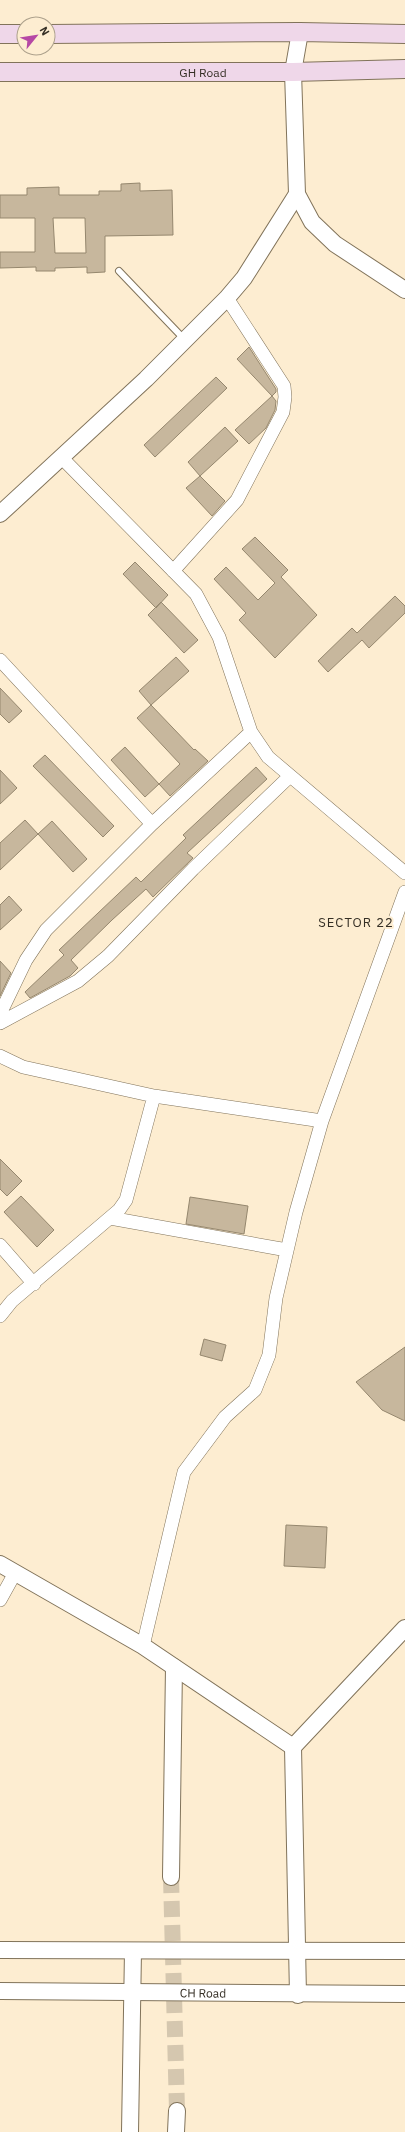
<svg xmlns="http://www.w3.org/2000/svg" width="405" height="2132" viewBox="0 0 405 2132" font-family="'IBM Plex Sans',sans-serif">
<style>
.building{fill:#c7b79d;stroke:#95876e;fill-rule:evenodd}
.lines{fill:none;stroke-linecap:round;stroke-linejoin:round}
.tertiary-tunnel{stroke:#d5c7af;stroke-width:16;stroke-dasharray:16 8;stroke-linecap:butt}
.service-casing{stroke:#81735a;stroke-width:8}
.minor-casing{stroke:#81735a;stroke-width:14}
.tertiary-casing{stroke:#81735a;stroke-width:18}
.secondary-casing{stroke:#81735a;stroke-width:20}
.service{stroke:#fff;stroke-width:6}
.minor{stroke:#fff;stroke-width:13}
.tertiary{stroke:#fff;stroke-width:16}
.secondary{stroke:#efd7e9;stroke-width:18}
.labels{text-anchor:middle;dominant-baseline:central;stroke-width:4;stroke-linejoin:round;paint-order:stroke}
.street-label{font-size:12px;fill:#352f25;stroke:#fdedd1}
.neighbourhood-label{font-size:13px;letter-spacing:1px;fill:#352f25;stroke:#fdedd1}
</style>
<rect width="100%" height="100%" fill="#fdedd1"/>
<path class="building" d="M140 183V191L172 190 173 235 105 236V272L87 273V267L55 268V271H36V267L0 268V252H35V218H0V195H27V188L59 187V195H99V191H121V184ZM53 218H85L86 253H55Z
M249 347 276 389V392L272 396 237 359Z
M216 377 227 388 155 457 144 445Z
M272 396 276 401 275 410 266 428 249 444 235 430Z
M225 427 238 441 200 476 188 462Z
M200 476 225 501 212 516 186 488Z
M255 537 288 570 281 577 317 615 275 658 239 620 246 613 214 579 226 567 258 600 275 583 242 549Z
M135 562 168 595 156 608 123 574Z
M395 596 405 606V613L369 648 362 640 328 672 318 661 352 628 357 633Z
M161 602 198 640 184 653 148 615Z
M176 657 189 671 151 705 139 691Z
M0 688 22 711 9 723 0 714Z
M151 705 194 750 195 749 208 761 170 796 159 784 180 764 137 718Z
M125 747 159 784 145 797 111 760Z
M45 755 114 826 103 837 33 766Z
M256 767 267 779 187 853 193 858 153 897 146 889 112 920 71 960 78 968 70 976 30 998 25 992 64 955 59 950 136 877 141 882 186 838 183 835Z
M0 770 17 788 0 804Z
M25 820 38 834 0 870V843Z
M52 821 87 859 73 872 38 834Z
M9 896 22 910 0 930V905Z
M0 961 11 973 0 996Z
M0 1159 22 1181 7 1196 0 1189Z
M21 1196 54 1230 37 1247 4 1212Z
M190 1197 248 1206 244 1234 186 1224Z
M204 1339 226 1345 222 1361 200 1355Z
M405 1347V1421L382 1410 356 1382Z
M286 1525 327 1527 325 1568 284 1566Z"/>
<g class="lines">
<path class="tertiary-tunnel" d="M171 1877 177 2111"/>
<defs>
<path id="service" d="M119 271 185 340"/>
<path id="minor" d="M61 457 196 594 219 637 251 732 268 757 405 873
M173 571 237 500 283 412 285 397 284 386 227 298
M0 660 152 824
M0 1014 26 960 46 930 152 824 251 732
M0 1023 78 981 108 956 193 869 290 776
M0 1056 23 1067 154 1096 322 1121
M110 1218 287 1250
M0 1245 34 1284
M0 1316 12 1301 119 1210 126 1200 154 1096
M0 1600 15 1573
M143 1646 184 1472 225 1417 255 1390 269 1355 276 1298 296 1212 322 1121 405 892"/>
<g id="tertiary">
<path d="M300 32 293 72 297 194 312 222 335 244 405 290"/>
<path d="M0 514 146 379 227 298 244 278 297 194"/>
<path d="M0 1564 143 1646 293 1747"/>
<path d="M171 1877 174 1667"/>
<path d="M0 1950 405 1951"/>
<path id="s1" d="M0 1991 405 1994"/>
<path d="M298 1995 293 1747 405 1628"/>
<path d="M130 2132 133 1951"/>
<path d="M176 2132 177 2111"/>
</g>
<g id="secondary">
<path d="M0 34H24"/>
<path d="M48 34 300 32 405 34"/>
<path id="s2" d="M0 72H293L405 69"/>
</g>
</defs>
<use href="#service" class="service-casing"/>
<use href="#minor" class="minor-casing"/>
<use href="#tertiary" class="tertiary-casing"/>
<use href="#secondary" class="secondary-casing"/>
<use href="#service" class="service"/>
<use href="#minor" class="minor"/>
<use href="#tertiary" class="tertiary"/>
<use href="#secondary" class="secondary"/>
</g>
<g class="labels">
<g class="street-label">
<text stroke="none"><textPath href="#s2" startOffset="203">GH Road</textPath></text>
<text stroke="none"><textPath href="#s1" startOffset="203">CH Road</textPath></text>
</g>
<g class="neighbourhood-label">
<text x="356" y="922">SECTOR 22</text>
</g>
</g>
<g transform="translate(36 36) rotate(60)"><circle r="19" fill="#fdedd1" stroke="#ada18c"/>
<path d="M0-3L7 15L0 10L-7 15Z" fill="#b648a5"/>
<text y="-6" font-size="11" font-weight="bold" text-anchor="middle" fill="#352f25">N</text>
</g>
</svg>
